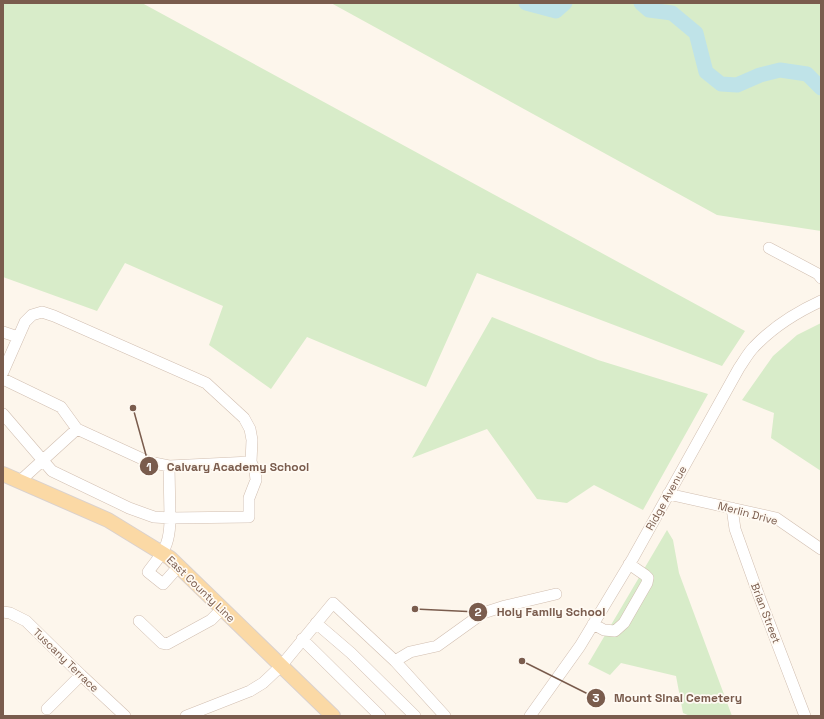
<svg xmlns="http://www.w3.org/2000/svg" width="824" height="719" viewBox="0 0 824 719" font-family="'Space Grotesk',sans-serif">
<style>
.green{fill:#d8ecc9}
.lines{fill:none;stroke-linecap:round;stroke-linejoin:round}
.river{stroke:#bfe3e8;stroke-width:15}
.minor-casing{stroke:#d1beb0;stroke-width:12}
.major-casing{stroke:#dad1cd;stroke-width:16}
.minor{stroke:#fff;stroke-width:11}
.major{stroke:#fbd9a5;stroke-width:14}
.labels{text-anchor:middle;dominant-baseline:central;stroke-width:3.5;stroke-linejoin:round;paint-order:stroke}
.street-label{font-size:11px;fill:#7a5c4d;stroke:#fffaf3}
.leader{fill:none;stroke:#7a5c4d;stroke-width:1.5}
.callout-dot{fill:#7a5c4d;stroke:#fffaf3;stroke-width:1.5}
.mark-label{font-size:12px;text-anchor:middle;font-weight:bold;fill:#fff}
.callout-label{font-size:12px;text-anchor:middle;font-weight:bold;fill:#7a5c4d;stroke:#fffaf3;stroke-width:3.5;stroke-linejoin:round;paint-order:stroke}
</style>
<rect width="100%" height="100%" fill="#fdf6ec"/>
<path class="green" d="M3 3H142L745 331 722 366 477 273 426 387 307 337 271 389 209 345 223 306 125 263 97 311 3 277Z
M331 3H821V231L717 215Z
M492 317 598 360 708 394 643 510 594 485 567 503 537 499 487 429 412 458Z
M821 323V471L771 438 774 413 742 400 773 356 797 335Z
M667 530 673 540 679 573 732 716H690L683 713 676 676 621 663 610 675 588 664Z"/>
<g class="lines">
<path class="river" d="M526 3 556 11 565 3
M641 3 649 10 672 13 696 33 706 72 721 84 737 85 760 75 780 70 807 74 821 88"/>
<defs>
<path id="minor" d="M769 248 818 274 821 278
M3 332 18 337
M3 372 25 322 32 315 42 312 54 316 206 383 244 418 250 429 252 440 251 462 255 471 256 480 249 498V517L170 518C170 530 169 544 161 554 157 561 152 566 148 572L163 584 179 566
M3 379 61 407 77 429 20 481
M3 414 52 471 129 508 154 517 170 518 169 466 149 462 77 429
M169 466 251 462
M668 494 776 518 821 549
M732 508 735 529 759 596 805 716
M3 612 10 613 26 621 81 675 125 716
M139 621 162 643 167 644 211 620 222 609
M316 623 351 653 415 716
M593 624 604 630 615 631 624 623 647 583 648 578 645 575 629 564
M302 639 380 716
M395 661 410 652 437 646 483 613 505 606 556 594
M47 709 81 675
M186 716 250 691 263 683 281 666 333 603 395 661 445 716
M530 716 580 646 633 558 739 368C744 361 748 353 754 347 772 328 797 312 821 301"/>
<path id="major" d="M3 474 108 520 170 558 333 716"/>
</defs>
<use href="#minor" class="minor-casing"/>
<use href="#major" class="major-casing"/>
<use href="#minor" class="minor"/>
<use href="#major" class="major"/>
</g>
<g class="labels">
<g class="street-label">
<text transform="translate(666 498) rotate(-61)">Ridge Avenue</text>
<text transform="translate(748 513) rotate(15)">Merlin Drive</text>
<text transform="translate(201 589) rotate(44)">East County Line</text>
<text transform="translate(766 613) rotate(69)">Brian Street</text>
<text transform="translate(66 660) rotate(44)">Tuscany Terrace</text>
</g>
</g>
<path class="leader" d="M133 408L149 466M415 609L478 612M522 661L596 698"/>
<g class="callout-dot">
<circle cx="133" cy="408" r="4"/>
<circle cx="415" cy="609" r="4"/>
<circle cx="522" cy="661" r="4"/>
<circle cx="149" cy="466" r="10"/>
<circle cx="478" cy="612" r="10"/>
<circle cx="596" cy="698" r="10"/>
</g>
<g class="mark-label">
<text x="149" y="471">1</text>
<text x="478" y="616">2</text>
<text x="596" y="702">3</text>
</g>
<g class="callout-label">
<text x="238" y="471">Calvary Academy School</text>
<text x="551" y="616">Holy Family School</text>
<text x="678" y="702">Mount Sinai Cemetery</text>
</g>
<rect width="824" height="719" fill="none" stroke="#7a5c4d" stroke-width="8"/>
</svg>
